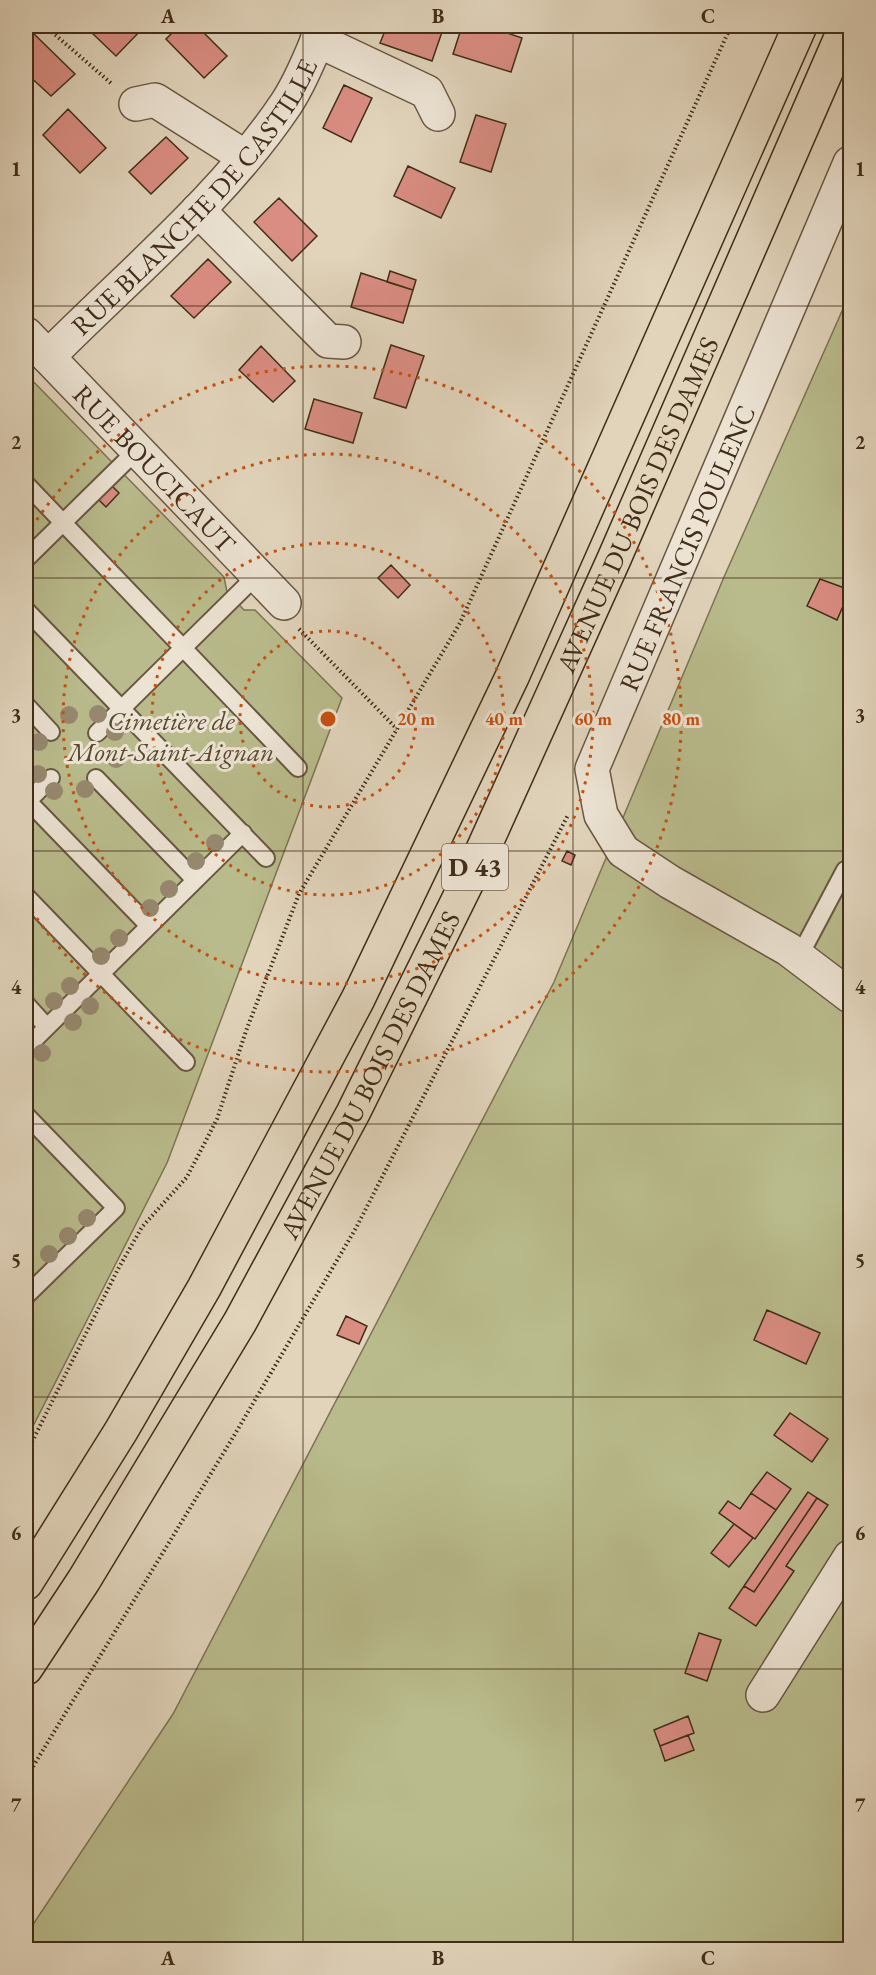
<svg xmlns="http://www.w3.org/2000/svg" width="876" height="1975" viewBox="0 0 876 1975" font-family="'EB Garamond',serif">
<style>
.green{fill:#b9bb8c;stroke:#7d7452;stroke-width:1.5}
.building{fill:#da8d82;stroke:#412d19;stroke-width:1.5}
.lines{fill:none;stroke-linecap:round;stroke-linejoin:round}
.service-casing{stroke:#695742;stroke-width:20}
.minor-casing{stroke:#695742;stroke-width:36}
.trunk-casing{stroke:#412d19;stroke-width:36}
.path{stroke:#412d19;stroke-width:4;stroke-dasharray:1.5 3;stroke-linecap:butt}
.service{stroke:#ece3d3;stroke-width:16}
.minor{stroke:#ece3d3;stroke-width:33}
.trunk{stroke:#e1d4bb;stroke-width:33}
.tree{fill:#96886f}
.grid{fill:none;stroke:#412d19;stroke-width:1.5;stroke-opacity:0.55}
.ring{fill:none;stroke:#c7500f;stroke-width:3;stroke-dasharray:3 6}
.labels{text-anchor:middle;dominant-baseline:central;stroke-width:6;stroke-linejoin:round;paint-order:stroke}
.shield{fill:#ece3d3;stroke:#746451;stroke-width:1.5}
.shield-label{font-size:26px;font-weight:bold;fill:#412d19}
.street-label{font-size:27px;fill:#412d19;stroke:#ece3d3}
.park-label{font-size:27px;font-style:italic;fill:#594930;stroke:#ece3d3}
.centre{fill:#c7500f;stroke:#ece3d3;stroke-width:3}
.ring-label{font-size:18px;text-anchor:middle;font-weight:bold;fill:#c7500f;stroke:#ece3d3;stroke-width:6;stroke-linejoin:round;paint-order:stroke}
.neatline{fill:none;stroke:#412d19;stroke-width:2}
.grid-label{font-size:20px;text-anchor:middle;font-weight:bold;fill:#412d19}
</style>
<rect width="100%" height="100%" fill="#e1d4bb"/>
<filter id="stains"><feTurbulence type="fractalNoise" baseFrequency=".00333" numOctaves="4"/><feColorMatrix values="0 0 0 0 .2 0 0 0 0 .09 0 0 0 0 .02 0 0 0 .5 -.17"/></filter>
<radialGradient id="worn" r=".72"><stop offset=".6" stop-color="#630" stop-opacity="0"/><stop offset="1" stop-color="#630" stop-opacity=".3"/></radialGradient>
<path class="green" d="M850 293V1949L26 1950V1935L173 1714 554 982 724 577Z
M26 374 224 577 227 592 244 610H255L342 698 167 1163 26 1440Z"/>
<path class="building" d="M97 26H145L116 56 91 32Z
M179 26H197L227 56 204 78 166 39Z
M387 26H431L443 29 432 61 380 43Z
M462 26H487L522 38 511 72 453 54Z
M32 32 75 74 51 96 26 73V39Z
M344 85 372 98 351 142 323 128Z
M68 109 106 148 80 173 43 135Z
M476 115 506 124 491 172 460 162Z
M166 137 188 158 151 194 129 172Z
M408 166 455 188 441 218 394 196Z
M279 198 317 236 292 261 254 222Z
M208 259 231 282 194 318 171 296Z
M390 271 416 280 413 290 387 282Z
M361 273 413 290 403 323 351 307Z
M391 345 424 356 406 408 374 398Z
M261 346 295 381 273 402 239 370Z
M314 399 362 413 353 443 305 429Z
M112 486 119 493 106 507 98 499Z
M391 565 410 585 398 598 378 578Z
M820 579 850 590 837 620 807 606Z
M567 851 575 855 571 865 562 861Z
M767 1310 820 1333 806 1364 754 1340Z
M346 1316 367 1326 359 1344 337 1335Z
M790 1413 828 1439 812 1462 774 1435Z
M767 1472 791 1489 776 1510 751 1493Z
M808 1492 817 1498 754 1592 744 1586Z
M751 1493 776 1510 755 1539 719 1513 728 1501 740 1509Z
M817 1498 828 1505 786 1566 794 1571 756 1626 729 1608 744 1586 754 1592Z
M734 1524 753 1538 729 1567 711 1553Z
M699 1633 721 1640 707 1681 685 1673Z
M688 1716 694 1733 660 1746 654 1730Z
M688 1735 694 1750 665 1761 660 1746Z"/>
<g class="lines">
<defs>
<path id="service" d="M26 484 298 768
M26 559 137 450
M26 610 266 858
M26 705 51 732
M97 733 257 575
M96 778 195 880
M26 799 149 926
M26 803 51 778
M26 896 186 1062
M799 957 845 870
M26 1004 47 1027
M26 1048 243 833
M26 1115 116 1208 26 1296"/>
<g id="minor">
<path d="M317 40 427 92 438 114"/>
<path d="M136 104 155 100 245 157"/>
<path d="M850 163 592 769 601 815 623 851 670 882 788 949 850 996"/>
<path d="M198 210 328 341 344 342"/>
<path id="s1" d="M26 334 284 603"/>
<path id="s2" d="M48 357C127 277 223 198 286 104 300 83 314 49 323 26"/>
<path d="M763 1695 850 1557"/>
</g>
<g id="trunk">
<path d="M26 1583 121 1431 204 1288 358 999 512 677 800 26"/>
<path id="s3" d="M26 1668 84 1580 240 1322 353 1113 480 856 614 559 846 26"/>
</g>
</defs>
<use href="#service" class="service-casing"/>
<use href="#minor" class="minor-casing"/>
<use href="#trunk" class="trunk-casing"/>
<path class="path" d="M45 26 112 84
M299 629 397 729
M26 1454 117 1271 142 1227 187 1177 217 1119 246 1031 299 894 460 623 731 26
M26 1778 235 1434 356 1228 568 815"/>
<use href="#service" class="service"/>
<use href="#minor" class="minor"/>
<use href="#trunk" class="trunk"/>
</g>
<g class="tree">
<circle cx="98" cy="714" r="9"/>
<circle cx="69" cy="715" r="9"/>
<circle cx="115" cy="732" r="9"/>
<circle cx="39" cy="742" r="9"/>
<circle cx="116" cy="759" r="9"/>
<circle cx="38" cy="774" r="9"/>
<circle cx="85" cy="789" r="9"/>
<circle cx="54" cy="791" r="9"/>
<circle cx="215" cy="843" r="9"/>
<circle cx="196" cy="861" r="9"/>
<circle cx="169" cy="889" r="9"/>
<circle cx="150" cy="908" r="9"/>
<circle cx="119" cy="938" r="9"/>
<circle cx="101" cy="956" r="9"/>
<circle cx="70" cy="986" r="9"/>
<circle cx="54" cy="1001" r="9"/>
<circle cx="90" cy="1006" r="9"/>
<circle cx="73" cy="1022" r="9"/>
<circle cx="42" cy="1053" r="9"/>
<circle cx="87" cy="1218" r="9"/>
<circle cx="68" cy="1236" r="9"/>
<circle cx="49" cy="1254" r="9"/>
</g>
<path class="grid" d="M303 26V1950M573 26V1950M26 306H850M26 578H850M26 851H850M26 1124H850M26 1397H850M26 1669H850"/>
<g class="ring">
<circle cx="328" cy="719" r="88"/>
<circle cx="328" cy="719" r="176"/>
<circle cx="328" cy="719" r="265"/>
<path d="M27 535A353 353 0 1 1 27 903"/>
</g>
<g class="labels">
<rect class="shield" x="442" y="844" width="66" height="46" rx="4.5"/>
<g class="shield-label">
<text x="475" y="867">D 43</text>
</g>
<g class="street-label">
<text stroke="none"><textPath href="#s2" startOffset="218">RUE BLANCHE DE CASTILLE</textPath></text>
<text stroke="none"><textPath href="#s1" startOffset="186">RUE BOUCICAUT</textPath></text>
<text stroke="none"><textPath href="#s3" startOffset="1316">AVENUE DU BOIS DES DAMES</textPath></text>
<text transform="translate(687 548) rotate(-67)">RUE FRANCIS POULENC</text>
<text stroke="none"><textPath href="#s3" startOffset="686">AVENUE DU BOIS DES DAMES</textPath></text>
</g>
<g class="park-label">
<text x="171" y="720">Cimetière de<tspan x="171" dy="31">Mont-Saint-Aignan</tspan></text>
</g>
</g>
<circle cx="328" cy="719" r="9" class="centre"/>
<g class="ring-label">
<text x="416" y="725">20 m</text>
<text x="504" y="725">40 m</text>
<text x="593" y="725">60 m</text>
<text x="681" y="725">80 m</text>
</g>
<rect width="876" height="1975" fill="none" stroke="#e1d4bb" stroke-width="66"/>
<rect x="33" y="33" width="810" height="1909" class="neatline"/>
<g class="grid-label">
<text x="168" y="23">A</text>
<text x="438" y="23">B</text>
<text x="708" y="23">C</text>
<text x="16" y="176">1</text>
<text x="860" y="176">1</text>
<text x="16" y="449">2</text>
<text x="860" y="449">2</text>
<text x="16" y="722">3</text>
<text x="860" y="722">3</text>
<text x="16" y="994">4</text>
<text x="860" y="994">4</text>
<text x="16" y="1267">5</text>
<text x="860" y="1267">5</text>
<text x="16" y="1540">6</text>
<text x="860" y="1540">6</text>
<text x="16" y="1812">7</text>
<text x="860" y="1812">7</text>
<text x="168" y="1965">A</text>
<text x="438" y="1965">B</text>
<text x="708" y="1965">C</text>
</g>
<rect width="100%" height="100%" filter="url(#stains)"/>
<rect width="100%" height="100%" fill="url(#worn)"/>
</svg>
